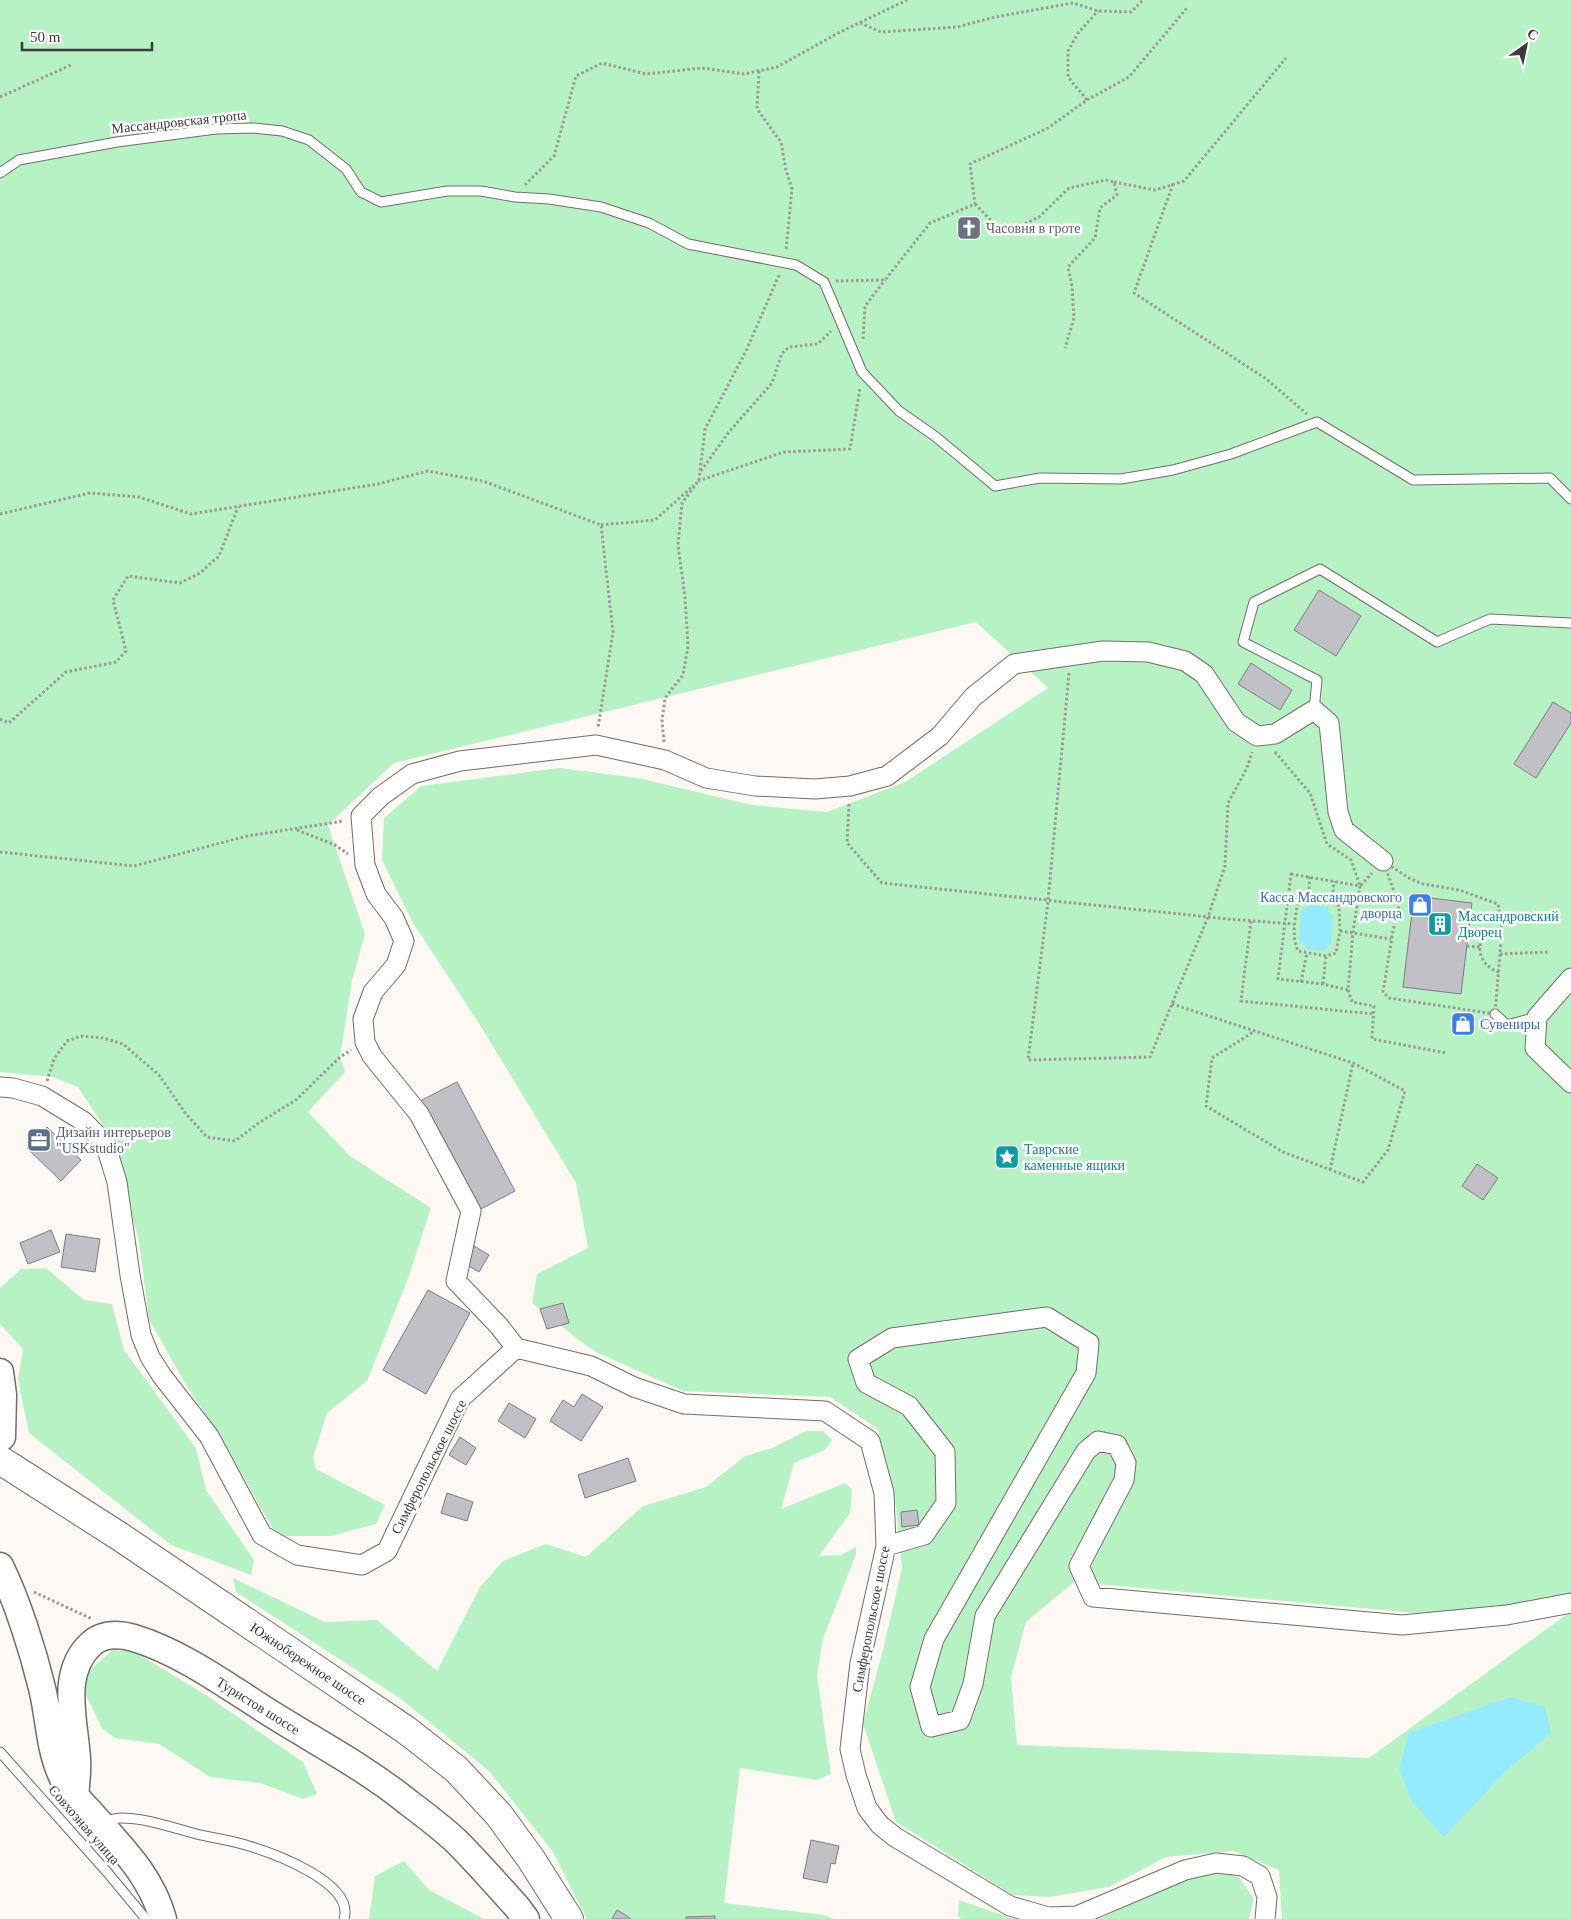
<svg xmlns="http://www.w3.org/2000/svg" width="1571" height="1919" viewBox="0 0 1571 1919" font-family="Georgia,serif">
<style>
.green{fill:#b7f2c5;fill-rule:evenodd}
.water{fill:#95ebfd}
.building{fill:#c2c0c7;stroke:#7d7b81}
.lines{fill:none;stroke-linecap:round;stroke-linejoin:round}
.service-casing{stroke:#736d6a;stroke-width:11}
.minor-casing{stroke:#736d6a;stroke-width:21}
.secondary-casing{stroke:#736d6a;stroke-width:29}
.trunk-casing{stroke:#736d6a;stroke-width:30}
.path{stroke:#9d9996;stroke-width:3;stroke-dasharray:2.5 2.5;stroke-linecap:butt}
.service{stroke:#fff;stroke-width:9}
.minor{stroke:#fff;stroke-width:19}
.secondary{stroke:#fff;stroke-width:26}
.trunk{stroke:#fff;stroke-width:28}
.labels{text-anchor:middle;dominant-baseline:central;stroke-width:5;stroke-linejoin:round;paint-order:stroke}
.street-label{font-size:14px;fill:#3d3b39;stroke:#fff}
.worship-label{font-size:14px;fill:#5b616d;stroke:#fff;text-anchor:start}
.shop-label{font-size:14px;fill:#366cbe;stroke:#fff;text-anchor:end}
.culture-label{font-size:14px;fill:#0d838f;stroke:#fff;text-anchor:start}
.service-label{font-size:14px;fill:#4e5e75;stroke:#fff;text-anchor:start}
</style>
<rect width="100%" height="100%" fill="#fef8f4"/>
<path class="green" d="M0 0H1571V1919H1282L1279 1870 1233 1851 1166 1857 1109 1887 1049 1897 1013 1895 896 1822 863 1724 883 1650 902 1568 896 1508 878 1429 830 1397 683 1391 596 1352 580 1341 532 1303 537 1274 588 1248 576 1183 480 1025 413 923 382 860 384 818 421 786 559 768 638 778 752 805 827 812 905 782 1048 688 976 622 394 763 328 825 365 934 352 981 340 1057 345 1072 308 1112 350 1156 431 1208 409 1276 367 1381 327 1413 313 1457 316 1469 385 1505 376 1524 331 1536H277L222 1439 186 1385 149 1319 139 1241 110 1136 78 1087 53 1077 0 1072ZM1074 1582 1448 1616 1570 1612 1369 1758 1017 1745 1011 1677 1026 1622Z
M46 1268 84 1300 112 1304 124 1350 196 1448 206 1490 254 1560 251 1575 171 1545 29 1433 18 1380 23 1349 0 1324V1288L21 1269Z
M806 1431H823L832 1440 825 1450 794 1463 781 1509 845 1483 852 1489 850 1513 819 1556 841 1555 856 1547V1554L823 1639 817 1675 831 1774 817 1780 740 1768 724 1903 825 1915 834 1919H587L553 1852 489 1771 401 1699 236 1592 233 1578 325 1622 377 1620 437 1671 480 1587 503 1561 546 1544 586 1557 643 1506 706 1487 745 1456 772 1448Z
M112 1650 135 1652 206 1695 303 1762 317 1794 303 1799 260 1783 210 1777 159 1744 115 1738 102 1728 85 1693 88 1672Z
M404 1861 429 1890 484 1919H369L375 1876Z
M1223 1873 1239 1877 1254 1899 1249 1919H1099L1193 1874Z
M959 1900 1014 1919H962L958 1916Z"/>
<path class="water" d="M1312 905 1328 907 1329 912 1333 916 1331 944 1322 951 1307 949 1305 943 1299 940 1301 911Z
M1510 1697 1545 1707 1551 1733 1505 1772 1444 1837 1412 1802 1399 1769 1409 1733Z"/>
<path class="building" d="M1319 590 1361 616 1336 656 1294 630Z
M1251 663 1292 690 1280 710 1238 684Z
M1553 702 1571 713V723L1536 778 1514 764Z
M1414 896 1472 903 1461 994 1403 987Z
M457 1082 515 1191 479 1210 420 1101Z
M47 1127 81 1160 61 1181 27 1148Z
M1477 1164 1498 1178 1483 1200 1462 1186Z
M51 1230 60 1252 28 1264 20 1243Z
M66 1234 100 1239 95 1272 61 1267Z
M474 1246 489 1255 479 1272 464 1263Z
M428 1290 470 1313 426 1394 383 1370Z
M563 1303 569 1323 547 1329 540 1309Z
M582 1394 603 1407 581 1441 550 1421 563 1400 574 1407Z
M509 1403 536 1419 525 1438 498 1421Z
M460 1437 476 1448 466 1465 449 1455Z
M628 1458 636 1481 585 1498 578 1475Z
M447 1493 473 1502 467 1521 441 1513Z
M917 1510 919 1525 902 1527 901 1512Z
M811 1840 839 1846 835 1864 831 1863 827 1883 803 1878Z
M617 1910 630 1918V1919H612Z
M715 1916V1919H686V1917Z"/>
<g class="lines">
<defs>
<path id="service" d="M0 173 19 160 117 142 216 129 253 128 282 131 309 140 346 169 361 192 381 202 447 191H481L515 197 549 199 601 207 649 223 688 244 796 265 824 282 862 372 899 411 936 437 995 486 1040 478 1121 479 1173 470 1231 454 1317 422 1413 480 1550 478 1571 499
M1314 710 1317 680 1243 642 1254 602 1320 569 1437 642 1490 619 1571 623
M1495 1014 1507 1025 1537 1017
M0 1752 107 1872 146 1919
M103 1822C109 1821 115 1818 121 1818 145 1818 170 1827 193 1833 211 1838 231 1840 249 1846 275 1854 355 1883 344 1919"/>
<path id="minor" d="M1571 978 1537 1017 1535 1048 1571 1083
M0 1087 13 1088 42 1096 83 1121 105 1143 117 1182 130 1275 141 1335 150 1357 162 1376 209 1436 262 1535 297 1555 362 1565 387 1551 460 1399 516 1348
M516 1348 499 1326 456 1281 471 1211 419 1114 372 1056 365 1042 363 1019 373 992 396 965 404 941 394 918 376 894 365 865 361 816 381 796 412 774 460 761 596 745 665 760 706 778 755 786 815 789 850 786 887 776 940 736 973 697 1014 664 1103 651 1148 652 1185 661 1204 674 1236 722 1257 736 1275 734 1314 710 1329 723 1338 812 1344 830 1383 861
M516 1348 591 1366 634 1387 684 1404 825 1411 870 1441 884 1493 886 1546 860 1663 850 1749 856 1775 867 1808 880 1825 895 1837 1010 1906 1048 1917 1077 1916 1185 1870 1216 1863 1243 1866 1260 1876 1267 1897 1265 1919
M886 1546 924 1535 946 1503 945 1452 909 1406 866 1383 858 1359 892 1338 1047 1317 1089 1343 1086 1373 934 1639 920 1687 931 1727 960 1720 973 1684 985 1616 1086 1451 1098 1441 1117 1445 1126 1463 1124 1480 1079 1566 1093 1597 1402 1625 1507 1615 1571 1603"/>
<path id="secondary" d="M0 1372 3 1395 2 1437
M0 1566C17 1600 33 1651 42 1688 49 1716 49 1747 61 1774 67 1789 80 1801 91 1813 120 1846 151 1875 163 1919
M75 1797C76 1784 78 1771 77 1759 75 1722 59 1673 91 1644 103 1633 120 1634 134 1638 183 1653 227 1686 270 1713 316 1742 366 1768 409 1803 425 1815 441 1827 456 1841 477 1862 497 1885 517 1907L526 1919"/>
<path id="trunk" d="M0 1460 119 1536 406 1730 456 1769 499 1815 531 1859 569 1919"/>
</defs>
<use href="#service" class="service-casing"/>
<use href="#minor" class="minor-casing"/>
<use href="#secondary" class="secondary-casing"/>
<use href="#trunk" class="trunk-casing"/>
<path class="path" d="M860 23 881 32 957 27 995 17 1073 3 1098 11 1131 12 1143 0
M759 71 757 109 781 142 786 170 792 189 786 250
M0 97 71 65
M1087 100 1129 77 1187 8
M1114 182 1155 190 1184 181 1286 58
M1173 184 1134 293 1265 378 1307 414
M525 185 554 156 576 76 602 63 646 74 702 68 744 74 777 67 840 32 907 0
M975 204 1004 234 1039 217 1069 188 1106 180 1114 182 1117 195 1100 208 1095 238 1068 267 1072 286 1074 318 1065 348
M836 281 885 280 930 223 975 204 970 164 1048 128 1087 100 1068 77V51L1078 33 1098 11
M863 339 865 306 885 280
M701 471 728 433 772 383 782 353 789 347 818 344 831 331
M698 481 784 452 850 449 860 388
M0 514 90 493 139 497 191 514 378 484 428 471 483 481 601 525 613 632 598 728
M601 525 655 520 694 485
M1069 673 1048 901 1028 1060 1150 1057 1208 917 1225 866 1228 803 1247 768 1252 752
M0 719 9 723 66 672 116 662 126 651 113 600 128 576 180 583 200 573 219 556 238 507
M664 742 662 721 665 698 683 675 688 646 685 597 678 545 682 503 699 480 705 429 746 351 780 273
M1275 752 1310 793 1327 844 1351 860 1360 886 1372 873
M849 804 847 843 882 883 1228 919 1294 924
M297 830 335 845 348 854
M0 852 134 866 247 836 344 821
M1383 861 1409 878 1423 884 1459 890 1498 904 1502 928 1495 1014 1389 998 1383 992 1393 931 1399 905Z
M1291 874 1360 886 1353 932 1348 990 1323 984 1278 979Z
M1308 899 1332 902 1339 906 1340 931 1336 953 1326 956 1298 951C1291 935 1295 919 1298 903Z
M1308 899 1310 876
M1332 902 1334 881
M1251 921 1241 1001 1374 1014
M1340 931 1391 939
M1467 946 1480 947
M1500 954 1548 952
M1499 972C1473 964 1473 930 1502 928
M1301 982 1307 953
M1323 984 1326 956
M1348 990 1352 1002 1374 1006 1372 1039 1446 1053
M1172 1004 1353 1063 1405 1091 1388 1150 1363 1182 1283 1152 1206 1106 1212 1058 1255 1031
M47 1081 54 1059 67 1041 81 1036 103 1038 123 1044 159 1075 186 1114 207 1137 235 1141 260 1122 296 1100 340 1057 351 1050
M1330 1170 1353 1063
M34 1592 92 1619"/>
<use href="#service" class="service"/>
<use href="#minor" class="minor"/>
<use href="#secondary" class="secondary"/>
<use href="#trunk" class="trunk"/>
</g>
<defs>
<symbol id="church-square" viewBox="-11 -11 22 22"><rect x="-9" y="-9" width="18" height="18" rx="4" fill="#6b7280" stroke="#fff"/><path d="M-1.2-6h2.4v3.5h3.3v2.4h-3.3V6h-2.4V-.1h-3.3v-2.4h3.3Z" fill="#fff"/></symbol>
<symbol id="shop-square" viewBox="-11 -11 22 22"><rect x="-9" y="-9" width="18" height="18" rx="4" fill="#3f7fe0" stroke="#fff"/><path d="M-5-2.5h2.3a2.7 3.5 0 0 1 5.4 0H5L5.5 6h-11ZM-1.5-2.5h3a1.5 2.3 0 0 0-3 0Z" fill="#fff"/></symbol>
<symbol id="building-square" viewBox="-11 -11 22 22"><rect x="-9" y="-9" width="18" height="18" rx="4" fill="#0f9aa8" stroke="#fff"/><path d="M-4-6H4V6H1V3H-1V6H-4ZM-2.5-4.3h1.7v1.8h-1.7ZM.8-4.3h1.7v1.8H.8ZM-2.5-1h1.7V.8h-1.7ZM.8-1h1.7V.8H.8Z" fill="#fff"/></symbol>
<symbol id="office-square" viewBox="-11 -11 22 22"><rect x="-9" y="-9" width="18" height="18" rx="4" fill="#5c6f8a" stroke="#fff"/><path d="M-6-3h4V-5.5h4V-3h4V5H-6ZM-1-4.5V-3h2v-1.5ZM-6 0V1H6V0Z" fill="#fff"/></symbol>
<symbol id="sight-square" viewBox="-11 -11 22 22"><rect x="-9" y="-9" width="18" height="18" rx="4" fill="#0f9aa8" stroke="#fff"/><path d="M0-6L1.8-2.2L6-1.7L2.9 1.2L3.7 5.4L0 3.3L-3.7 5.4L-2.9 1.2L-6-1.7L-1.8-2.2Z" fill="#fff"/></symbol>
</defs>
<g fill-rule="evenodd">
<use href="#church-square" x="955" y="214" width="28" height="28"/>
<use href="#shop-square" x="1406" y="891" width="28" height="28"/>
<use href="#building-square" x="1426" y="910" width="28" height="28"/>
<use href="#shop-square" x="1449" y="1010" width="28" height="28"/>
<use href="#office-square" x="25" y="1126" width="28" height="28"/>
<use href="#sight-square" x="993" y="1143" width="28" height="28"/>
</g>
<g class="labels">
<g class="street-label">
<text transform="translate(179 122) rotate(-6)">Массандровская тропа</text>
<text transform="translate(429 1467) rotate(-63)">Симферопольское шоссе</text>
<text transform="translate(871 1619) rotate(-79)">Симферопольское шоссе</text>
<text transform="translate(308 1664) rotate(34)">Южнобережное шоссе</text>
<text transform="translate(258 1706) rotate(32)">Туристов шоссе</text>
<text transform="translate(84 1825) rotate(49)">Совхозная улица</text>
</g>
<g class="worship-label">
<text x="986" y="228">Часовня в гроте</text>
</g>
<g class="shop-label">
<text x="1402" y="897">Касса Массандровского<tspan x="1402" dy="16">дворца</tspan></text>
<text x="1480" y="1024" text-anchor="start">Сувениры</text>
</g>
<g class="culture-label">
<text x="1458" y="916">Массандровский<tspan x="1458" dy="16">Дворец</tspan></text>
<text x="1024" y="1149">Таврские<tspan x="1024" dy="16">каменные ящики</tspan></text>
</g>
<g class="service-label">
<text x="56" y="1132">Дизайн интерьеров<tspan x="56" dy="16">"USKstudio"</tspan></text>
</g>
</g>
<g transform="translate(1526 45) rotate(33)" stroke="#ffffff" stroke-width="4" paint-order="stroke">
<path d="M0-4L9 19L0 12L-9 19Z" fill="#3d3b39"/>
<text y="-8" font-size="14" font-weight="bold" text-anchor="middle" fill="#3d3b39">С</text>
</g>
<path d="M22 42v8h130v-8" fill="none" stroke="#3d3b39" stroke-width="2.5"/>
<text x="30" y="42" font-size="15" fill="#3d3b39" stroke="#ffffff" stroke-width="4" paint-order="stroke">50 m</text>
</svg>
